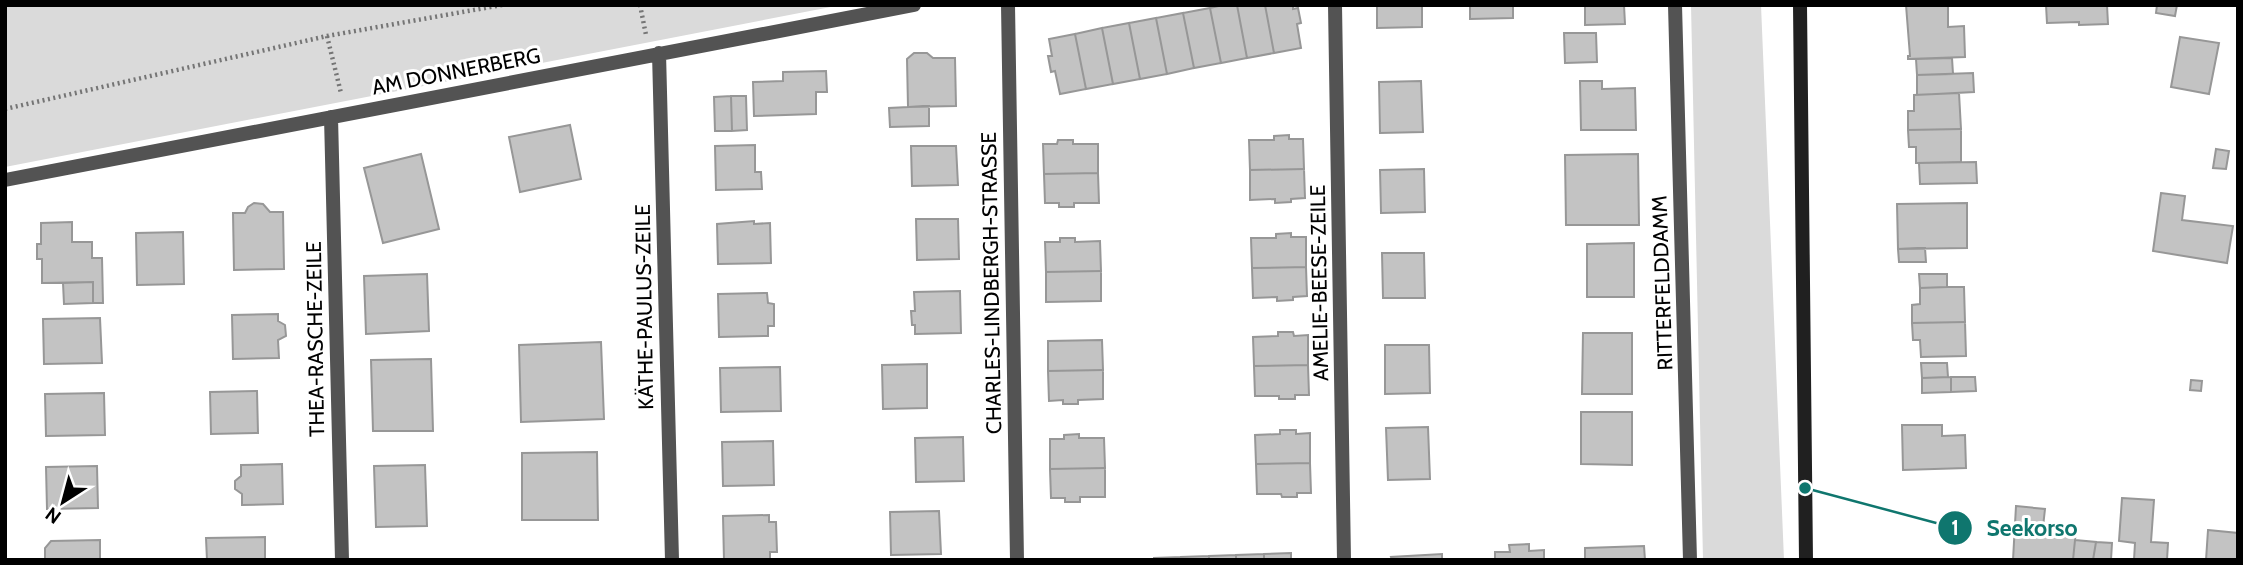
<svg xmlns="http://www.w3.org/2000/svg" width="2243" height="565" viewBox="0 0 2243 565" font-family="Cabin,sans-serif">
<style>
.green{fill:#dadada}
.building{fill:#c3c3c3;stroke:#979797;stroke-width:2}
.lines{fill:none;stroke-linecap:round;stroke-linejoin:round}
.path{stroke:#757575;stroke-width:4.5;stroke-dasharray:2 3.5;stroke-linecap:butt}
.minor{stroke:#535353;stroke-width:14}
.secondary{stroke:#202020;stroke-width:14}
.labels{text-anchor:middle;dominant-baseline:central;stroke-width:6;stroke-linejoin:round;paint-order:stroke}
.street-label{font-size:21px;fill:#000;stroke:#fff}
.leader{fill:none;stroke:#0f766e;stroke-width:2.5}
.callout-dot{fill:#0f766e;stroke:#fff;stroke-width:2.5}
.mark-label{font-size:21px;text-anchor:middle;font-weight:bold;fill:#fff}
.callout-label{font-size:23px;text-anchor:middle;font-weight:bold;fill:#0f766e;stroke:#fff;stroke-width:6;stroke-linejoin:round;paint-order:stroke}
</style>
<rect width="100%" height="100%" fill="#fff"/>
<path class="green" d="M5 5H841L5 167Z
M1691 5H1761L1784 560H1703Z"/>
<path class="building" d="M1223 5H1237L1247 58 1221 63 1210 8Z
M1237 5H1265L1274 53 1247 58Z
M1265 5H1293V9L1298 8 1301 23 1297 24 1301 48 1274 53Z
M1377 5H1422V27L1377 28Z
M1470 5H1513V18L1470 19Z
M1585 5H1624L1625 24 1585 25Z
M1906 5H1948V27L1964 26 1965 57 1908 59V56H1910Z
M2046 5H2107L2108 24 2079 25V22L2047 23Z
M2157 5H2177L2175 16 2156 13Z
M1210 8 1221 63 1194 68 1183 13Z
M1183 13 1194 68 1167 74 1156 18Z
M1156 18 1167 74 1140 79 1129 23Z
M1129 23 1140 79 1113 84 1102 28Z
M1102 28 1113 84 1086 89 1075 34Z
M1564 33H1596L1597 62 1565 63Z
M1075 34 1086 89 1060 94 1055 71 1051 72 1048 56H1052L1049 39Z
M2180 37 2219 43 2209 94 2171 87Z
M914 53H927L933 58H955L956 106 908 107 907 59Z
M1952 58 1953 74 1917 75 1916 59Z
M826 71 827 92H816V114L754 116 753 82 783 81V72Z
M1973 73 1974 92 1917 95V75Z
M1421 81 1423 132 1380 133 1379 82Z
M1580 81H1602V89L1635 88 1636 130H1581Z
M1959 93 1961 129 1908 130V111H1914V95Z
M731 96H746L747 130 732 131Z
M731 96 732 131H715L714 97Z
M929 106V126L890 127 889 108Z
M570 125 581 179 520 192 509 137Z
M1961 129V162L1916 163V147H1909L1908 130Z
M1289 135V139H1303L1304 169 1250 170 1249 140H1274V136Z
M1058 140H1073V144H1098V173L1044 174 1043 144H1057Z
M755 145V172H761L762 189 716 190 715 146Z
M911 146H956L958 185 912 186Z
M2216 149 2229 151 2226 169 2213 168Z
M421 154 439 229 383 243 364 168Z
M1638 154 1639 225H1566L1565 155Z
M1976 162 1977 183 1920 184 1919 163Z
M1304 169 1305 198 1291 199V202L1275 203V199L1250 200V170Z
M1424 169 1425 212 1381 213 1380 170Z
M1098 173 1099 203H1074V207H1059V203H1045L1044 174Z
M2161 193 2185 196 2182 220 2233 226 2227 263 2153 251Z
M254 203 263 204 270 212H283L284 269 234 270 233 213H245L248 207Z
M1967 203V248L1898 249 1897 204Z
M916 219H958L959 259 917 260Z
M754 221V224L770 223 771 263 718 264 717 224Z
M72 222V242H92V258H102L103 303H93V282L42 283V259H37V244H41V223Z
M183 232 184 284 137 285 136 233Z
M1291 233V237H1306V267L1252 268 1251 238H1276V234Z
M1060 238H1075V242L1100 241 1101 271 1046 272 1045 242H1060Z
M1634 243V297H1587V244Z
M1925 248 1926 262H1899L1898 249Z
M1382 253H1424L1425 298H1383Z
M1306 267 1307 296 1293 297V300L1277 301V297L1253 298 1252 268Z
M1101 271V301L1046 302V272Z
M427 274 429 331 366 334 364 276Z
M1919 274H1947V287L1920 288Z
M93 282V303L64 304 63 283Z
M1947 287H1964L1965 322 1912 323V305L1920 304V288Z
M960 291 961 333 915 334V325H912L911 311H915L914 292Z
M767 293 768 303 774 304V326H768V336L719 337 718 294Z
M278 314V321L285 325 286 336 278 340 279 358 233 359 232 315Z
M100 318 102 363 44 364 43 319Z
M1965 322 1966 356 1921 357 1920 340H1913L1912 323Z
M1278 332H1293L1294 336 1308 335V365L1254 366 1253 337 1278 336Z
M1583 333H1632V394H1582Z
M1102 340 1103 370 1048 371V341Z
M601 342 604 419 521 422 519 345Z
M1385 345H1429L1430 393 1385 394Z
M431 359 433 431H373L371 360Z
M1921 363H1947L1948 377 1922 378Z
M927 364V408L883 409 882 365Z
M1308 365 1309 395H1295V399H1279V396H1255L1254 366Z
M780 367 781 411 721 412 720 368Z
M1103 370V399L1078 400V404H1063V400L1049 401 1048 371Z
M1951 377H1975L1976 391 1951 392Z
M1951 377V392L1922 393V378Z
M2191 380 2202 381 2201 391 2190 390Z
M257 391 258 433 211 434 210 392Z
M104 393 105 435 46 436 45 394Z
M1581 412H1632V465L1581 464Z
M1902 425H1942V436L1965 435 1966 468 1903 470Z
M1428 427 1430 479 1388 480 1386 428Z
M1280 430H1296V434L1310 433V463L1256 464 1255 435 1280 434Z
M1079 434V438H1104L1105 468 1050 469V439H1064V435Z
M963 437 964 481 916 482 915 438Z
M773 441 774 485 723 486 722 442Z
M597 452 598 520H522V453Z
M1310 463 1311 493H1297V497H1282L1281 494H1257L1256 464Z
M282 464 283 504 242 505V494L235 489V481L241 476V465Z
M425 465 427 526 376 527 374 466Z
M97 466 98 508 47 509 46 467Z
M1105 468V497H1080V502H1065V498H1051L1050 469Z
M2122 498 2154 500 2151 542 2168 543 2167 560H2134L2135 543 2119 541Z
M2016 506 2045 509 2043 527 2076 530 2073 560H2013Z
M939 511 941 554 891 555 890 512Z
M769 515V522H776L777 552H770V559L724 560 723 516Z
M2208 530 2238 533V560H2206Z
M265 537V560H207L206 538Z
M100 540V560L45 559V548L51 541Z
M2075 540 2096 542 2093 560H2073Z
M2096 542 2112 543 2111 560H2093Z
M1529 544V551L1544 550V560H1495V552H1510L1509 545Z
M1644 546 1645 560H1585V548Z
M1291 553V560H1264V554Z
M1264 554V560H1236V555Z
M1442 554V560H1392L1391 557Z
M1236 555V560H1209V556Z
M1209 556V560H1181V557Z
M1181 557V560H1154V558Z"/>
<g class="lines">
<path class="path" d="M640 5 646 35
M327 36 341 93
M5 109 327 36 502 5"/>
<path class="minor" d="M1008 5 1017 560
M1335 5 1344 560
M1675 5 1690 560
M659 53 672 560
M331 117 342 560
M5 180 914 5"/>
<path class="secondary" d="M1800 5 1806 560"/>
</g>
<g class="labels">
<g class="street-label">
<text transform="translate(456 71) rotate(-11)">AM DONNERBERG</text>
<text transform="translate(991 283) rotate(-91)">CHARLES-LINDBERGH-STRASSE</text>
<text transform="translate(1319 283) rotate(-91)">AMELIE-BEESE-ZEILE</text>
<text transform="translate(1662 283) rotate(-92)">RITTERFELDDAMM</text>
<text transform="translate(644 307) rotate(-91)">KÄTHE-PAULUS-ZEILE</text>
<text transform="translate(315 339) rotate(-91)">THEA-RASCHE-ZEILE</text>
</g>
</g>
<path class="leader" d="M1805 488L1955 528"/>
<g class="callout-dot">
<circle cx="1805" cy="488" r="7"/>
<circle cx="1955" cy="528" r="18"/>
</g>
<g class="mark-label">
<text x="1955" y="535">1</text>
</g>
<g class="callout-label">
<text x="2032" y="536">Seekorso</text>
</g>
<rect width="2243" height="565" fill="none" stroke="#000000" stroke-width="14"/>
<g transform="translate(63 502) rotate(216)" stroke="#ffffff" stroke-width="5" paint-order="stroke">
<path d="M0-5L12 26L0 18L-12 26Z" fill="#000000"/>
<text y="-10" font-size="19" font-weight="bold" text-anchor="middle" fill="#000000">N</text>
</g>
</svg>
